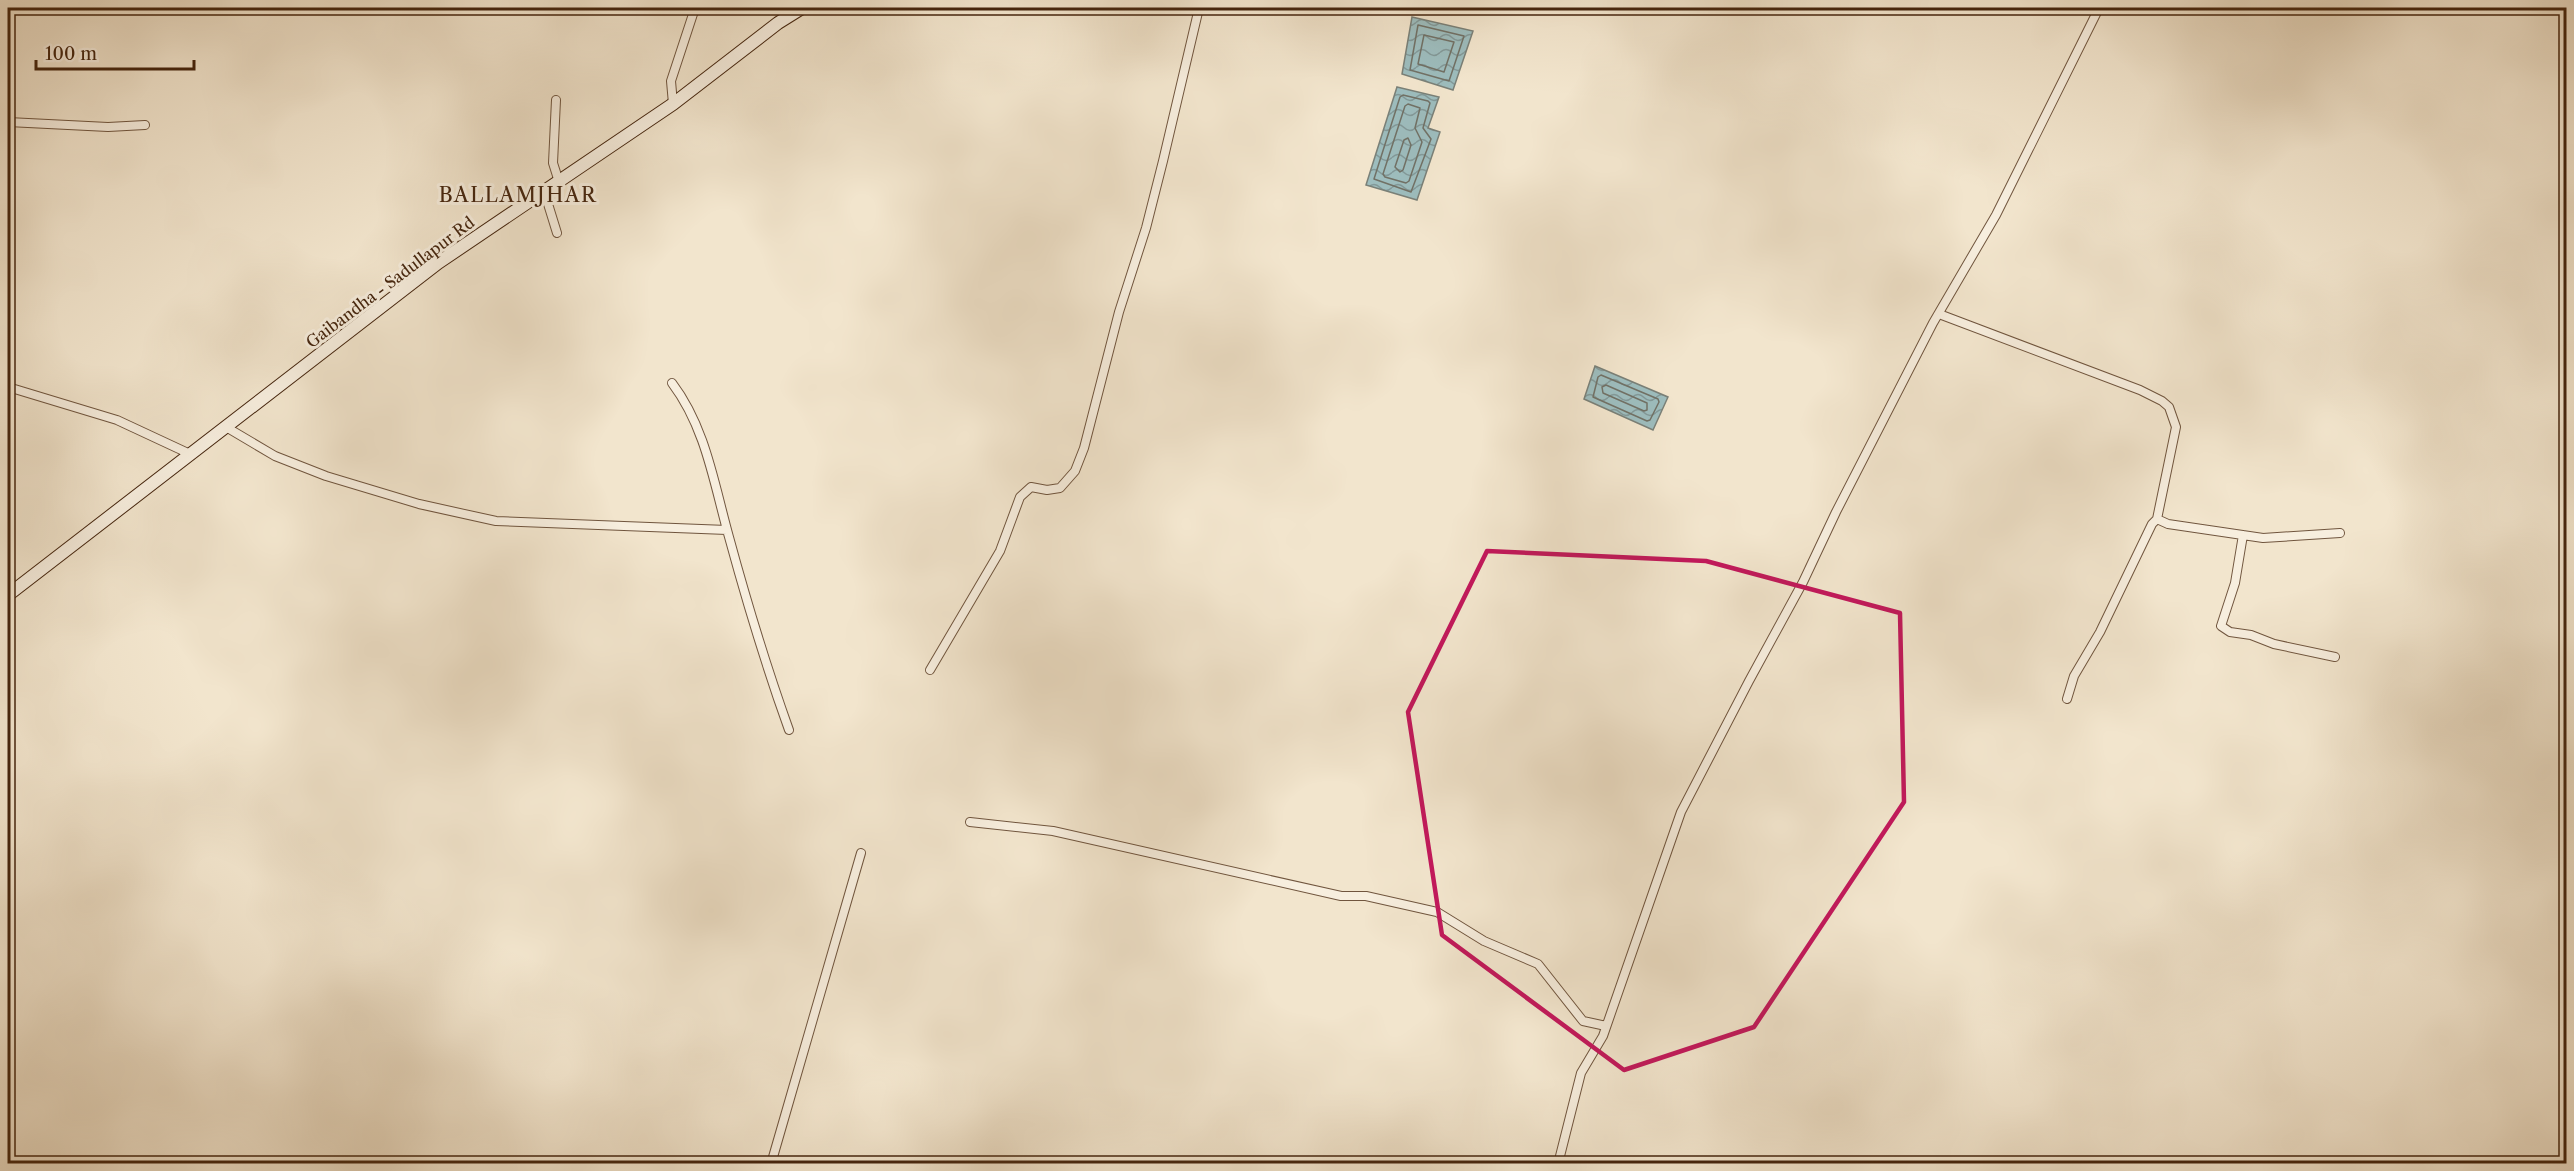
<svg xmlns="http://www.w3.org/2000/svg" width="2574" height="1171" viewBox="0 0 2574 1171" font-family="'Libre Caslon Text',serif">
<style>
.water{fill:url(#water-waves);stroke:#7a8078;stroke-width:1.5}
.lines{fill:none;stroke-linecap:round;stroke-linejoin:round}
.shore{stroke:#717166;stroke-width:1.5}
.minor-casing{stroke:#70553e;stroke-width:10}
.secondary-casing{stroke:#45250e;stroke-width:14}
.minor{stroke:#f7eede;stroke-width:8}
.secondary{stroke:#f7eede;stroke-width:12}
.marked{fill:none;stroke:#c2185b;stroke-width:4.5;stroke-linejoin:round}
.labels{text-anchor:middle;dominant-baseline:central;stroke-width:6;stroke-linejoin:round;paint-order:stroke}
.street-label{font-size:16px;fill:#45250e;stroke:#f7eede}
.quarter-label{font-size:20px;letter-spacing:1.5px;fill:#45250e;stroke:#f7eede}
</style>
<defs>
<pattern id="water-waves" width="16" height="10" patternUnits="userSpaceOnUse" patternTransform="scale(1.5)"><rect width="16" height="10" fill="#9dbdbe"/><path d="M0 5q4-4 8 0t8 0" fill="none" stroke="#829999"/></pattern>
</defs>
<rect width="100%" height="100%" fill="#f2e5cd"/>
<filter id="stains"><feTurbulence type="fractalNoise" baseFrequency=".00333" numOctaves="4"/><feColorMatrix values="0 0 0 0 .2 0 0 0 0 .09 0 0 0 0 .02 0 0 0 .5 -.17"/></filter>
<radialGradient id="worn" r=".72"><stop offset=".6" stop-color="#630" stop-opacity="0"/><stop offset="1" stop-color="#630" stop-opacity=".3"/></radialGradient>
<path class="water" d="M1412 17 1473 31 1453 90 1402 74Z
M1397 87 1439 97 1428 128 1440 132 1417 200 1366 185Z
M1595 366 1668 397 1653 430 1584 399Z"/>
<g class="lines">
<path class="shore" d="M1418 25 1464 36 1449 81 1410 70Z
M1424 35 1454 42 1444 72 1418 64Z
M1403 95 1428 101 1430 103 1423 128 1431 139 1411 192 1374 179 1400 97Z
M1408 104 1420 108 1415 128 1422 142 1409 181 1406 183 1385 177 1383 174 1405 106Z
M1408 138 1411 145 1403 170 1400 172 1395 167 1404 140Z
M1601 375 1658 399 1659 402 1650 420 1647 421 1593 397 1598 377Z
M1606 385 1647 403V410L1644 411 1603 393 1602 387Z"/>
<defs>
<path id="minor" d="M556 100 553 163 559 182
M673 104 671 81 695 8
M8 122 108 127 145 125
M544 191 557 233
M1939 314 2140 390 2162 401 2169 407 2176 427 2157 519 2152 524 2100 632 2074 676 2067 699
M672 383C706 428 714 484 729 537 747 603 766 666 789 730
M8 387 117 420 190 454
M226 427 275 456 326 476 419 504 496 521 727 530
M2157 519 2168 524 2263 538 2340 533
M2243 535 2235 583 2221 626 2230 632 2251 635 2274 644 2335 657
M930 670 1000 551 1020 497 1031 487 1047 490 1060 488 1075 471 1084 448 1119 312 1146 228 1163 161 1199 8
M970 822 1053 831 1341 896H1366L1437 912 1484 941 1538 964 1583 1021 1606 1026
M771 1164 861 853
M1558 1164 1581 1073 1603 1036 1681 812 1749 681 1803 582 1836 512 1933 323 1996 215 2099 8"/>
<path id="secondary" d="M8 595 438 263 673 104 778 23 802 8"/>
</defs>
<use href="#minor" class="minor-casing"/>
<use href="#secondary" class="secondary-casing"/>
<use href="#minor" class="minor"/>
<use href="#secondary" class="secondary"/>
</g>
<path class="marked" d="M1487 551 1706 561 1900 613 1904 802 1754 1027 1624 1070 1442 935 1408 712Z"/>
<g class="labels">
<g class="street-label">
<text transform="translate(390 282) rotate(-37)">Gaibandha - Sadullapur Rd</text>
</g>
<g class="quarter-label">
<text x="518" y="195">BALLAMJHAR</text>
</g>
</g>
<rect width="2574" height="1171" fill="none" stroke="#f2e5cd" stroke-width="30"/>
<rect x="9" y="9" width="2556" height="1153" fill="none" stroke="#45250e" stroke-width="3"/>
<rect x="15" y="15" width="2544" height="1141" fill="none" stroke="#45250e" stroke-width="1.5"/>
<path d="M36 60v9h158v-9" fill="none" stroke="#45250e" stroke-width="3"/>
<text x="45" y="60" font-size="18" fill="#45250e" stroke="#f7eede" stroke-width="4.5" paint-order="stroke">100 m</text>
<rect width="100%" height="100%" filter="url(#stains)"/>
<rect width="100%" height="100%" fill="url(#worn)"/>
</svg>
